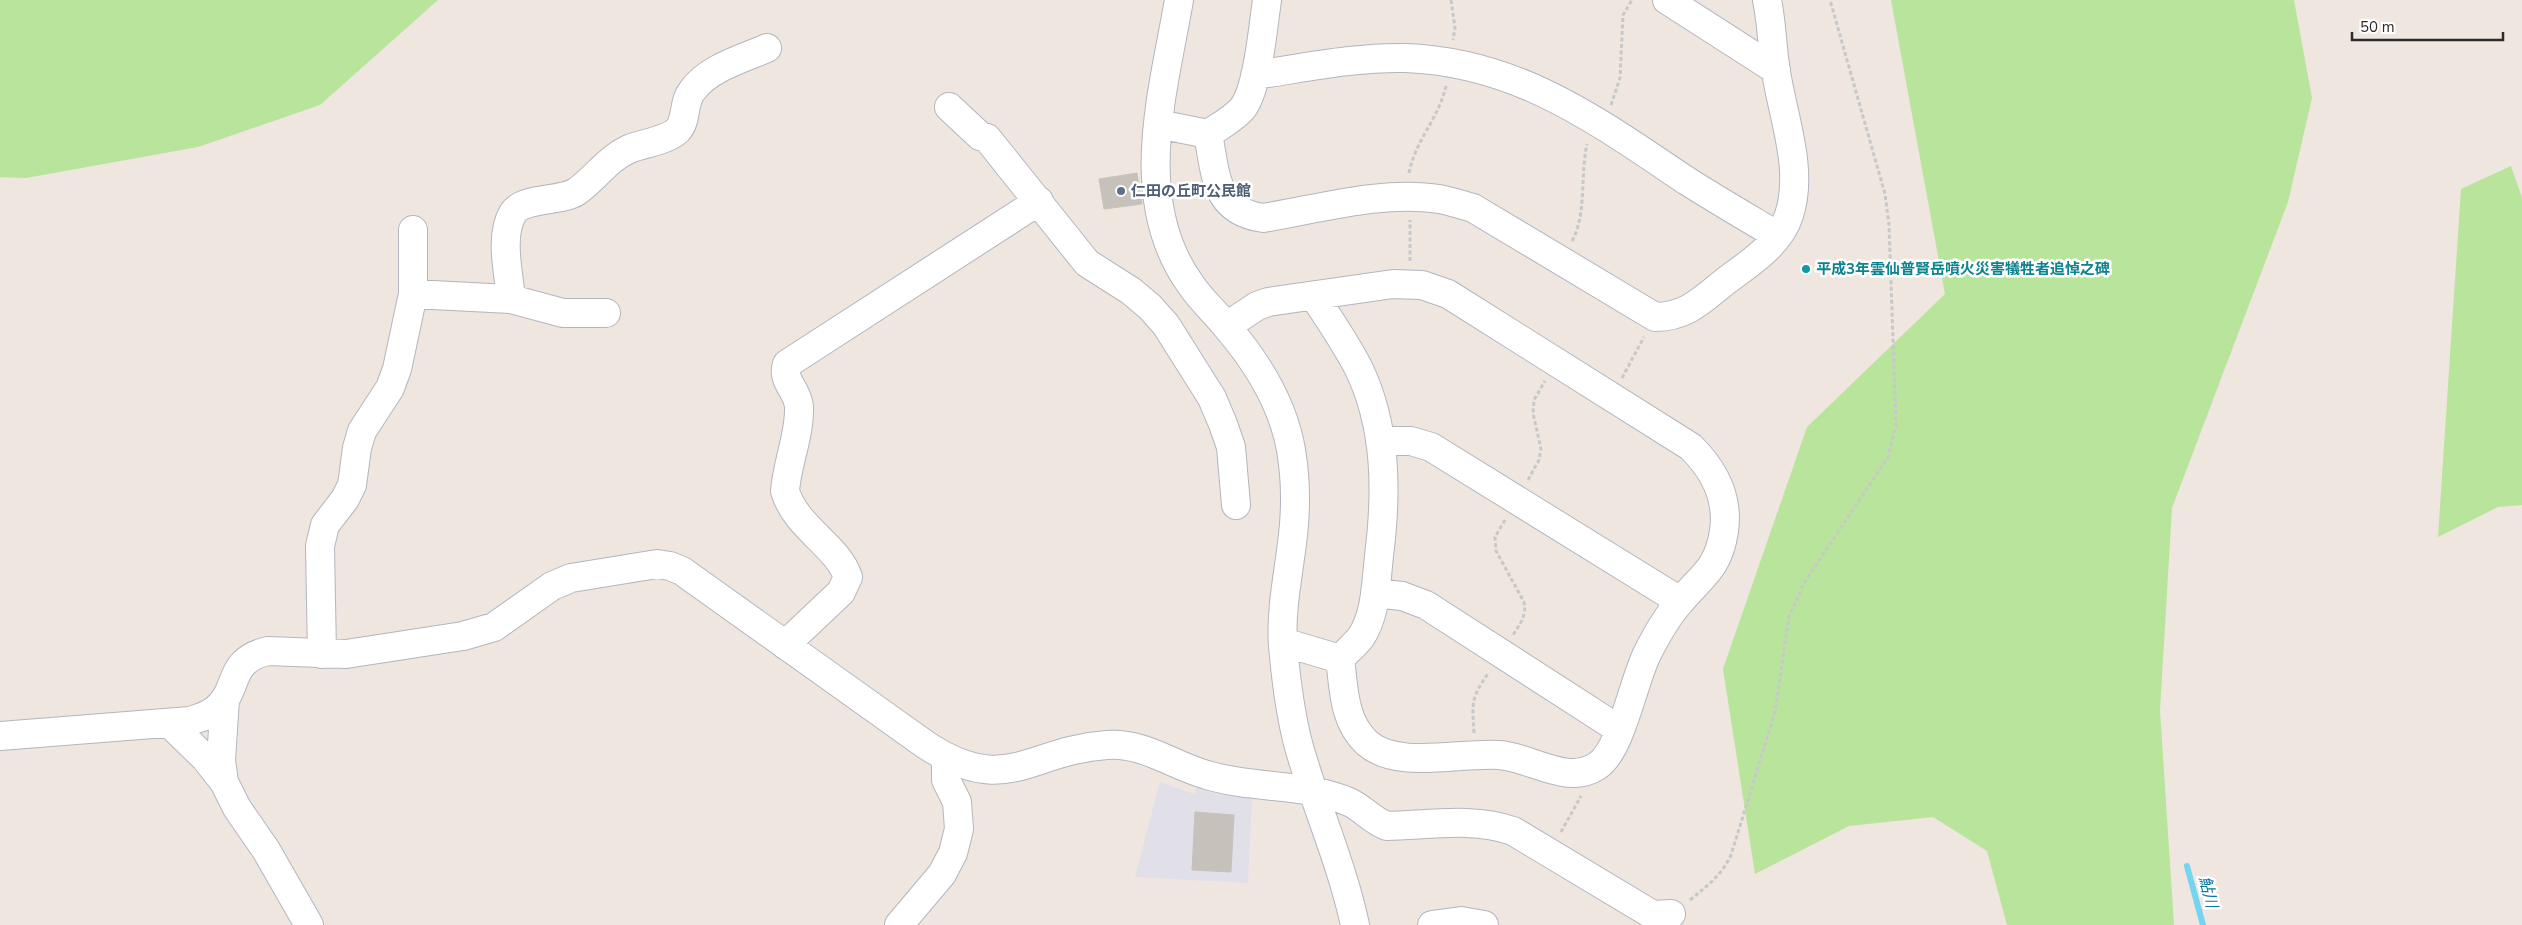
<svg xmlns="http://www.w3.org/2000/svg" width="2522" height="925" viewBox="0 0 2522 925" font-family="'Nunito Sans','Noto Sans JP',sans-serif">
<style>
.industrial{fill:#e1dfe7}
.green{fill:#b9e49c}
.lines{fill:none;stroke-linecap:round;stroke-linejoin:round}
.stream{stroke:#73d5ef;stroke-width:6}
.building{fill:#c6c1ba;stroke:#c9c2b8}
.minor-casing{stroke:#b2b6c0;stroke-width:30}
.path{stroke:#c8c8c8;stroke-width:3;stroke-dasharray:4 2.5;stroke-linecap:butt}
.minor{stroke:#fff;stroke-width:28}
.service-dot{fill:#5c6f8a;stroke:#fff;stroke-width:2}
.culture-dot{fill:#0f9aa8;stroke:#fff;stroke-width:2}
.labels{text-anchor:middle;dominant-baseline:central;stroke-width:5;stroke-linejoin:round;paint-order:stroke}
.service-label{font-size:15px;font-weight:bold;fill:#4e5e75;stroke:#fff;text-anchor:start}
.culture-label{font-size:15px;font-weight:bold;fill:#0d838f;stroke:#fff;text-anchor:start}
.water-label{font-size:16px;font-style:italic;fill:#0d769f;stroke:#fff}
</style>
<rect width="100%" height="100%" fill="#eee6df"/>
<path class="industrial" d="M1160 782 1194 794 1198 786 1252 797 1248 883 1135 877Z"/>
<path class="green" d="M0 0H438L320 105 198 147 26 178 0 177Z
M1891 0H2294L2312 98 2288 202 2172 508 2160 710 2174 925H2007L1987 851 1933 817 1849 826 1755 874 1723 669 1807 427 1945 294Z
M2511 166 2522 198V505L2498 507 2438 537 2461 189Z"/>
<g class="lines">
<path class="stream" d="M2187 866 2203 925"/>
</g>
<path class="building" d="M1137 173 1142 204 1104 209 1099 179Z
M1195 812 1234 815 1231 872 1192 870Z"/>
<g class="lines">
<defs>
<path id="minor" d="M1179 0C1163 93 1130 201 1191 285 1201 300 1215 312 1226 326 1257 362 1283 403 1291 450 1295 474 1296 500 1294 524 1291 564 1280 605 1283 646 1286 680 1290 714 1299 747 1316 807 1342 864 1355 925
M1667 0 1776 70
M1255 75C1304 68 1355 57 1405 58 1519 62 1597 121 1687 181 1717 200 1748 218 1778 236
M949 107 980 136 987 138 1087 263 1131 291 1150 307 1166 325 1212 398 1223 424 1231 447 1236 505
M1158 124 1208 134C1220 126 1233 119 1242 109 1258 90 1263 26 1267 0
M1208 134C1216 174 1214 211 1263 218 1318 209 1383 190 1439 199 1450 201 1462 205 1473 208L1655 317C1687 317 1703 299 1727 280 1750 263 1780 244 1789 215 1804 170 1783 117 1776 72 1772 48 1772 24 1767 0
M413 294 511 299 563 313H606
M511 299C509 274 499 236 513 213 523 197 559 202 576 192 595 179 607 159 629 149 643 143 667 141 678 130 687 120 683 102 692 91 708 68 742 59 767 48
M1227 326 1257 306 1268 302 1393 284 1422 285 1448 294 1691 447C1714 470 1729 497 1724 531 1718 570 1702 575 1679 603 1666 618 1656 636 1647 654 1633 682 1621 751 1597 766 1567 786 1531 757 1499 755 1460 752 1398 770 1367 743 1343 721 1344 688 1340 659
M1380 441H1411L1431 447 1680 601
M1375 593 1402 596 1426 605 1620 730
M1283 642 1340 659C1346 652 1355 645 1361 637 1376 615 1376 582 1379 556 1387 492 1387 426 1358 367 1345 342 1329 319 1314 296
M785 645 841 592 848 577C837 545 796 528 785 491 787 463 800 435 799 407 798 390 781 381 787 364L1039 201
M322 654 320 546 325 525 345 499 352 485 357 448 362 431 390 388 397 369 413 294V230
M225 699 221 760 224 782 237 808 266 850 309 925
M169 723 205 758 224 782
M0 736 190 721C199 718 208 716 215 710 241 690 225 661 268 651L346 654 463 636 494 627 552 586 571 578 657 564 670 566 682 571 926 745C1007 798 1029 750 1107 745 1143 742 1174 766 1207 775 1253 789 1305 783 1349 802 1363 808 1372 821 1387 826 1429 825 1474 817 1513 831L1653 915 1671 914
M899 925 942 874 953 853 959 829 957 802 946 780V758
M1432 925 1461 921 1484 925"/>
</defs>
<use href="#minor" class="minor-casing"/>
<path class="path" d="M1451 0 1455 28 1453 40
M1611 105 1620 78 1623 15 1632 0
M1409 173C1415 141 1439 118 1446 86
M1572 241C1587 214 1580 175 1587 144
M1410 261V220
M1622 378 1644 337
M1528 480 1539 460 1541 449 1533 413 1534 400 1545 381
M1505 520 1495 537 1496 551 1524 602C1527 616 1520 624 1513 635
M1474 733C1472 702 1471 698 1489 672
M1561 832 1581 796
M1690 900C1707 886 1721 876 1731 855L1775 712 1789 617 1804 583 1888 457 1896 425 1889 225 1885 194 1830 0"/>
<use href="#minor" class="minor"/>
</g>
<circle class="service-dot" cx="1121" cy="191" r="5"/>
<circle class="culture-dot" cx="1806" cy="269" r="5"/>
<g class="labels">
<g class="service-label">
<text x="1131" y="191">仁田の丘町公民館</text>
</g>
<g class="culture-label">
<text x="1816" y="269">平成3年雲仙普賢岳噴火災害犠牲者追悼之碑</text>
</g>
<g class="water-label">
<text transform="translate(2208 892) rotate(76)">鮎川</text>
</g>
</g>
<path d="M2352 32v8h151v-8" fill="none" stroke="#2c2c2c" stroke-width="2.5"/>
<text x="2360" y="32" font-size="15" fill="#2c2c2c" stroke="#ffffff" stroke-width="4" paint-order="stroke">50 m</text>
</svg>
